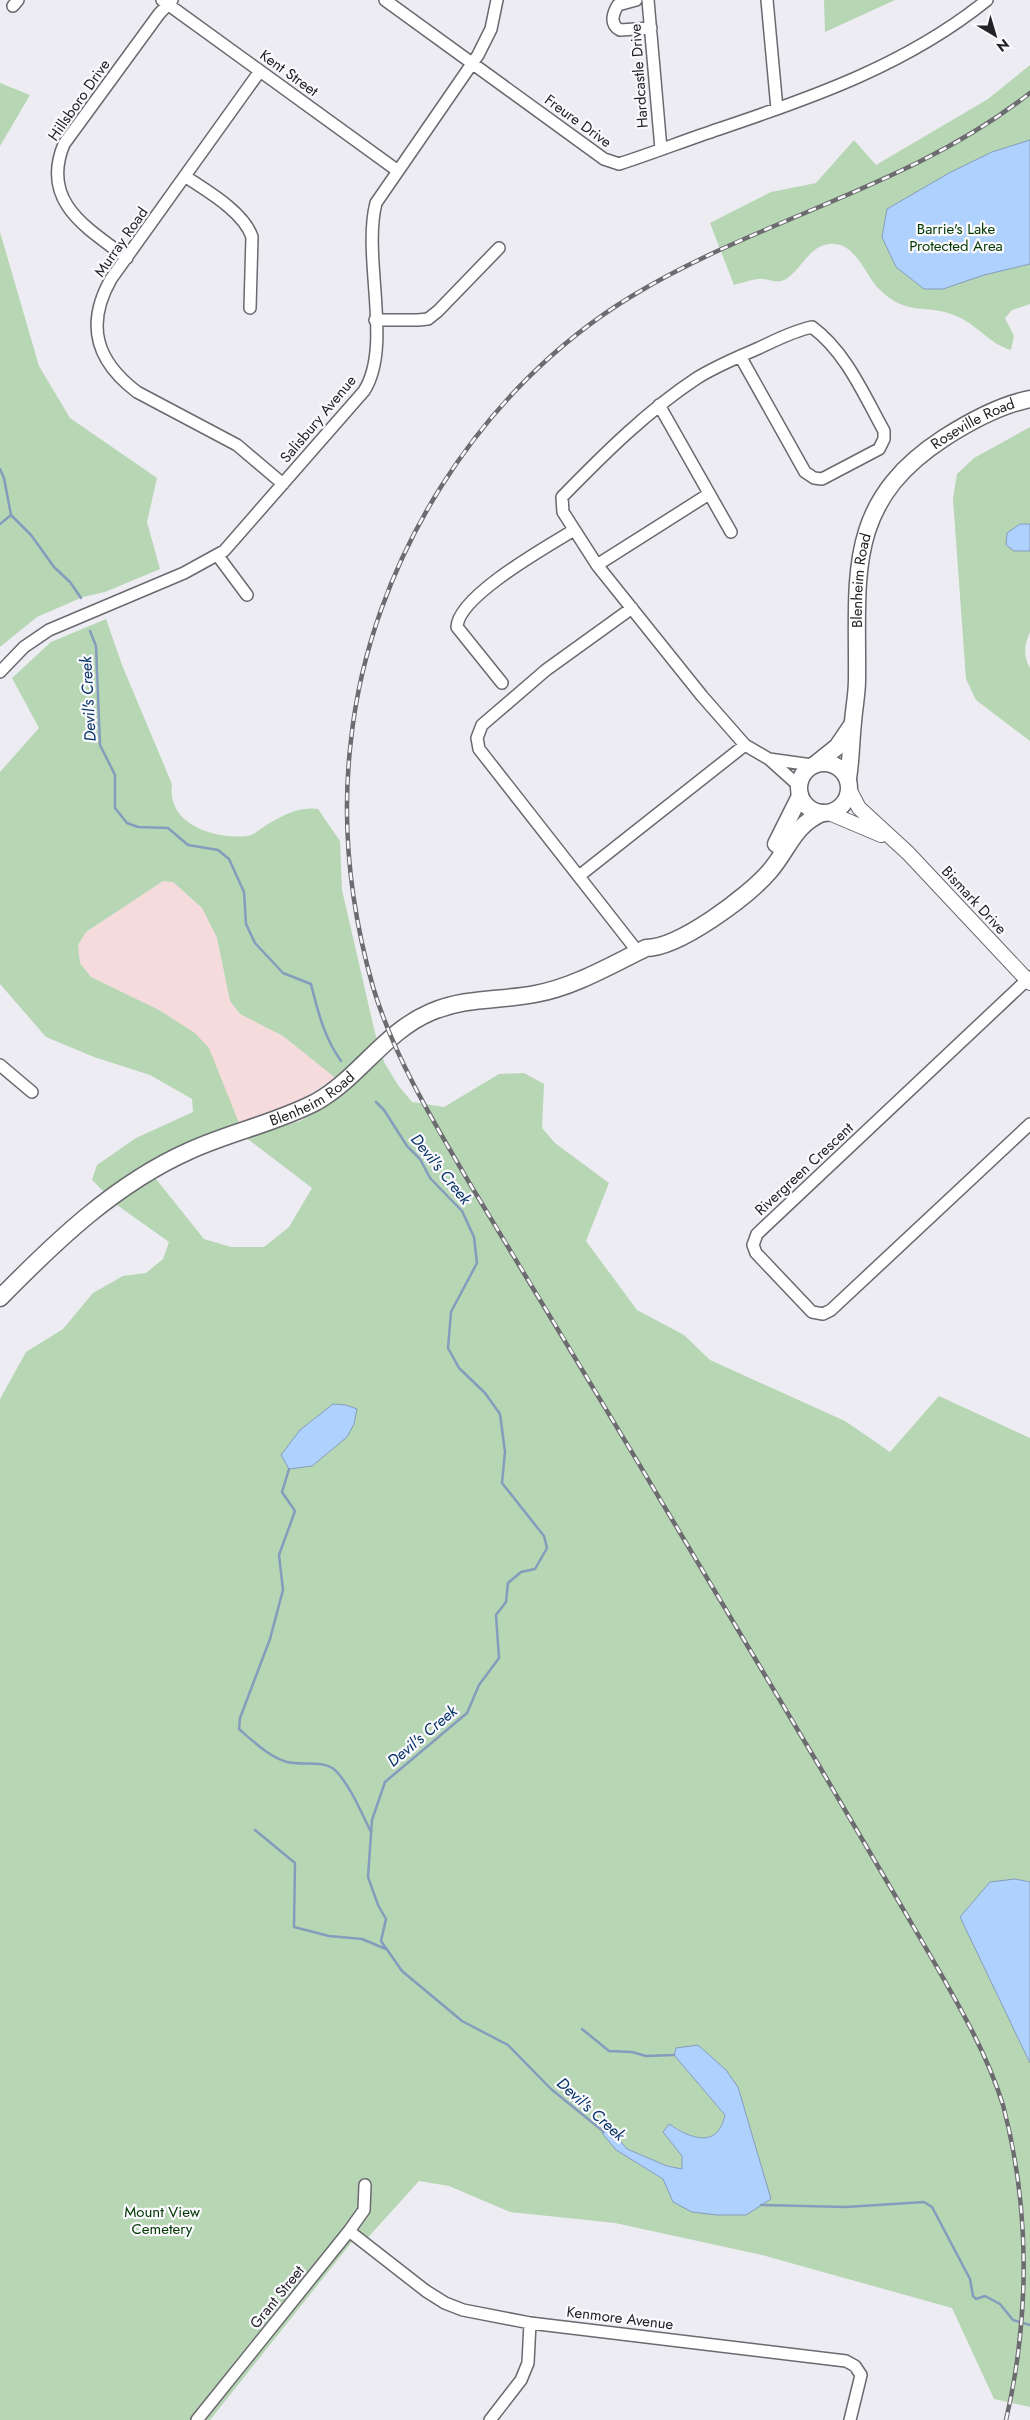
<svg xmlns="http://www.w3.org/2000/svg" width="1030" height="2420" viewBox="0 0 1030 2420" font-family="Jost,sans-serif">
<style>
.industrial{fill:#f6dbdd}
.green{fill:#b7d6b4;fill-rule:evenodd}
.water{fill:#afd1fe;stroke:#859cbd}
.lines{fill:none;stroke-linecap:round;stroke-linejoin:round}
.stream{stroke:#859cbd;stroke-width:2.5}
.minor-casing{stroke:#6a696f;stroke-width:14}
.tertiary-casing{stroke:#6a696f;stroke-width:16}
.secondary-casing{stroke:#6a696f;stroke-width:19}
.minor{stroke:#fff;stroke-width:11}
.tertiary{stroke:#fff;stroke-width:14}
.secondary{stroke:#fff;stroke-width:16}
.rail-casing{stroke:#6c6b6f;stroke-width:4.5}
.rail{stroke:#faf9fe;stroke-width:2.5;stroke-dasharray:8;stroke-linecap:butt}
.labels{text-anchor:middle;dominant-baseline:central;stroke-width:4.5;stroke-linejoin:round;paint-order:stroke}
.street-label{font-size:15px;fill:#232225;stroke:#faf9fe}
.park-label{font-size:15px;fill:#003900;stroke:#faf9fe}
.water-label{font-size:16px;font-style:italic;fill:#073469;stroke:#faf9fe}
</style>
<rect width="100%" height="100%" fill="#edecf2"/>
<path class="industrial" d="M163 881 173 882 202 908 217 938 230 1001 240 1014 283 1036 336 1077 291 1106 241 1128 195 1033 159 1010 91 977 80 963 78 945 86 932Z"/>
<path class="green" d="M824 0H895L825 32Z
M1030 65V304L1012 310 1005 318 1014 336 1011 350C989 344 976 323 954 315 925 304 906 316 880 290 865 276 856 241 829 244 808 247 802 269 786 279 776 284 773 280 764 279 755 278 743 283 734 285L710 223 771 192 816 183 854 140 876 165 988 99Z
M0 83 30 95 0 146Z
M0 232 39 366 70 418 157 478 147 522 160 569 105 592 83 597 37 617 0 647Z
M1030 427V524H1020L1025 551H1030V632C1024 645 1023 656 1030 668V741L976 700 966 679 953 499 957 474 974 458Z
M106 619 122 665 172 784C166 825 216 840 248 836 254 835 260 829 265 826 281 816 299 806 318 809L340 841 342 890 375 1033 384 1062 398 1085 412 1102 444 1107 499 1074 524 1073 544 1084 542 1128 555 1143 609 1183 586 1241 637 1310 684 1335 710 1360 845 1421 890 1452 939 1396 1030 1438V1882L1015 1879 961 1917 1030 2063V2407L994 2399 952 2308 762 2255 615 2223 510 2212 449 2186 419 2181 363 2243 355 2238 210 2420H0V1399L26 1352 63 1329 93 1293 123 1276 146 1273 163 1259 169 1242 117 1205 92 1180 97 1165 136 1138 193 1112 192 1099 150 1075 94 1057 46 1037 0 984V772L39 728 12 678 51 642ZM163 881 173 882 202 908 217 938 230 1001 240 1014 283 1036 348 1088 328 1105 300 1121 245 1137 312 1188 289 1227 264 1247H231L204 1239 148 1169 241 1128 209 1048 195 1033 159 1010 91 977 80 963 78 945 86 932ZM674 2055 738 2087 771 2199 663 2179 616 2150 603 2128 617 2137 627 2149 667 2166 682 2169V2156L663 2132 669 2124C692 2139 718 2149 725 2115Z"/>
<path class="water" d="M1030 140V264L984 275 943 289H924L896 267 882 237 887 209 949 173 992 152Z
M1020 524H1030V551H1014L1006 545 1007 533Z
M333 1404 346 1405 357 1409 354 1424 347 1437 312 1466 289 1469 281 1455 300 1430Z
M1015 1879 1030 1882V2063L960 1917 990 1882Z
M698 2045 726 2070 738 2087 771 2199 746 2215H717L692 2212 673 2202 663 2179 616 2150 602 2133 603 2128 617 2137 627 2149 667 2166 682 2169V2156L663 2132 669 2124C691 2139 718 2149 725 2115L674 2055 676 2048Z"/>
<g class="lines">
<path class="stream" d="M0 469 4 478 11 515 31 535 54 567 70 582 81 598
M0 524 11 515
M90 631 96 646 100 745 115 775V808L127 823 138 827 168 828 188 845 218 850 229 859 244 892 246 924 255 943 283 973 311 984C318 1012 324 1037 341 1061
M376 1102 384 1110 407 1146 420 1159 430 1178 462 1211 474 1237 477 1263 451 1312 448 1348 459 1368 485 1393 500 1414 505 1452 502 1483 544 1536 547 1548 535 1569 521 1572 508 1583 506 1602 496 1615 499 1658 479 1685 467 1713 385 1782 372 1820 368 1877 378 1905 386 1919 381 1941 402 1971 462 2021 508 2045 551 2089 604 2132
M289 1469 282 1492 295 1511 279 1555 283 1590 270 1639 240 1718 239 1729C253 1741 269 1757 287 1762 302 1766 324 1759 336 1771 351 1787 361 1812 371 1832
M255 1830 295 1863 294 1927 329 1936 362 1939 386 1949
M582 2029 609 2051 632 2052 646 2056 674 2055
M761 2205 846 2207 924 2202 932 2207 970 2279 973 2296 976 2299 985 2296 1000 2304 1013 2320 1030 2325"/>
<defs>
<path id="minor" d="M162 0 398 171
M385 0 604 159 619 164C653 153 686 140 719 129 814 97 908 64 987 0
M636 0 618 5C613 13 609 24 620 30L651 28
M648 0 661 149
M767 0 777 109
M13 6 18 0
M260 71 111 279C85 325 96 361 137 392L237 445 283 484
M186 177C207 191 244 212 252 237L250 308
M127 258C87 228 40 202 64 144L159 14 172 0
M375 320H418L428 319 438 311 499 248
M740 356 805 472 814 478 822 479 879 449 884 439V431C864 395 846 352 812 327 793 331 776 340 759 348 738 357 716 366 697 378 647 411 604 454 562 497L563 512 597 565 702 696 745 745
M659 405 731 532
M218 556 247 595
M597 565 709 494
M632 608 546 670 482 725 477 738 479 749 638 952
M0 672 24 647 49 630 184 573 224 551 364 391C393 346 362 257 376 203L478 55 491 29 497 0
M502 683 457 627C458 596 548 546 574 530
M769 759 812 765
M579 876 745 745 769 759 799 786
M1030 977 757 1234 753 1245 756 1253 812 1312 823 1314 831 1310 1030 1124
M0 1065 32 1092
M349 2231 426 2291 445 2303 463 2310 530 2323 846 2361 855 2366 861 2375 850 2420
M197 2420 349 2231 364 2210 365 2185
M490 2420 521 2380 528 2363 530 2323"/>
<path id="tertiary" d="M848 787 859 808 908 853 1030 983
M829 813 881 835"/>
<g id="secondary">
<path d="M817 763 837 747 852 725"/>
<circle cx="824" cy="788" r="25"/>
<path id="s1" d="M848 778C851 760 851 740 853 722 854 708 857 694 857 680 858 576 844 503 944 438 969 422 1000 405 1030 399"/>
<path d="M776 844 800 796"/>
<path id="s2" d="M0 1298C56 1241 115 1184 189 1151 230 1132 276 1123 316 1102 359 1078 384 1032 431 1012 467 997 498 1001 535 994 574 987 611 965 646 948 679 948 747 897 769 872 789 849 793 826 822 813"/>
</g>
</defs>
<use href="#minor" class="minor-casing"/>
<use href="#tertiary" class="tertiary-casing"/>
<use href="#secondary" class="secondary-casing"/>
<use href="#minor" class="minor"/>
<use href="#tertiary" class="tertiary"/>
<use href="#secondary" class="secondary"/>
<defs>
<path id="rail" d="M1006 2420C1030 2317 1030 2207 1003 2105 986 2051 958 2004 930 1955 894 1893 857 1831 821 1769 705 1574 588 1378 470 1184 433 1121 394 1057 373 987 350 906 341 823 351 740 370 562 480 388 632 296 760 218 911 187 1030 93"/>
</defs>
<use href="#rail" class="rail-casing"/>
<use href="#rail" class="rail"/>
</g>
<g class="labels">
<g class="street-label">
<text transform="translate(289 73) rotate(36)">Kent Street</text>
<text transform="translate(639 76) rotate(-94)">Hardcastle Drive</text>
<text transform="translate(79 100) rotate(-55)">Hillsboro Drive</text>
<text transform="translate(578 121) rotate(36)">Freure Drive</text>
<text transform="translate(121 242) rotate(-55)">Murray Road</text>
<text transform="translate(318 419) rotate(-50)">Salisbury Avenue</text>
<text stroke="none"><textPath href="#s1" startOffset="404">Roseville Road</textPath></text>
<text stroke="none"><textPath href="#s1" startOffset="198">Blenheim Road</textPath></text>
<text transform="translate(974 900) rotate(47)">Bismark Drive</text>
<text stroke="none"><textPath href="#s2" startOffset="375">Blenheim Road</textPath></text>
<text transform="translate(804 1169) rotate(-43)">Rivergreen Crescent</text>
<text transform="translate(277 2297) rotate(-51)">Grant Street</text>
<text transform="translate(620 2318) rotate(7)">Kenmore Avenue</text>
</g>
<g class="park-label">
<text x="956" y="229">Barrie's Lake<tspan x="956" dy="17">Protected Area</tspan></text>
<text x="162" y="2212">Mount View<tspan x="162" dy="17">Cemetery</tspan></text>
</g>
<g class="water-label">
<text transform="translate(88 699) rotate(-93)">Devil's Creek</text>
<text transform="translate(441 1169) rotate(51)">Devil's Creek</text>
<text transform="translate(422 1736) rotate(-40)">Devil's Creek</text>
<text transform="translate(591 2109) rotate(42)">Devil's Creek</text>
</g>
</g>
<g transform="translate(995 35) rotate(142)" stroke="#faf9fe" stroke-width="4" paint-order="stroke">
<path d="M0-4L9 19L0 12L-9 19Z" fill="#232225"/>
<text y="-8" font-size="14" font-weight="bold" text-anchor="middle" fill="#232225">N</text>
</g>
</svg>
